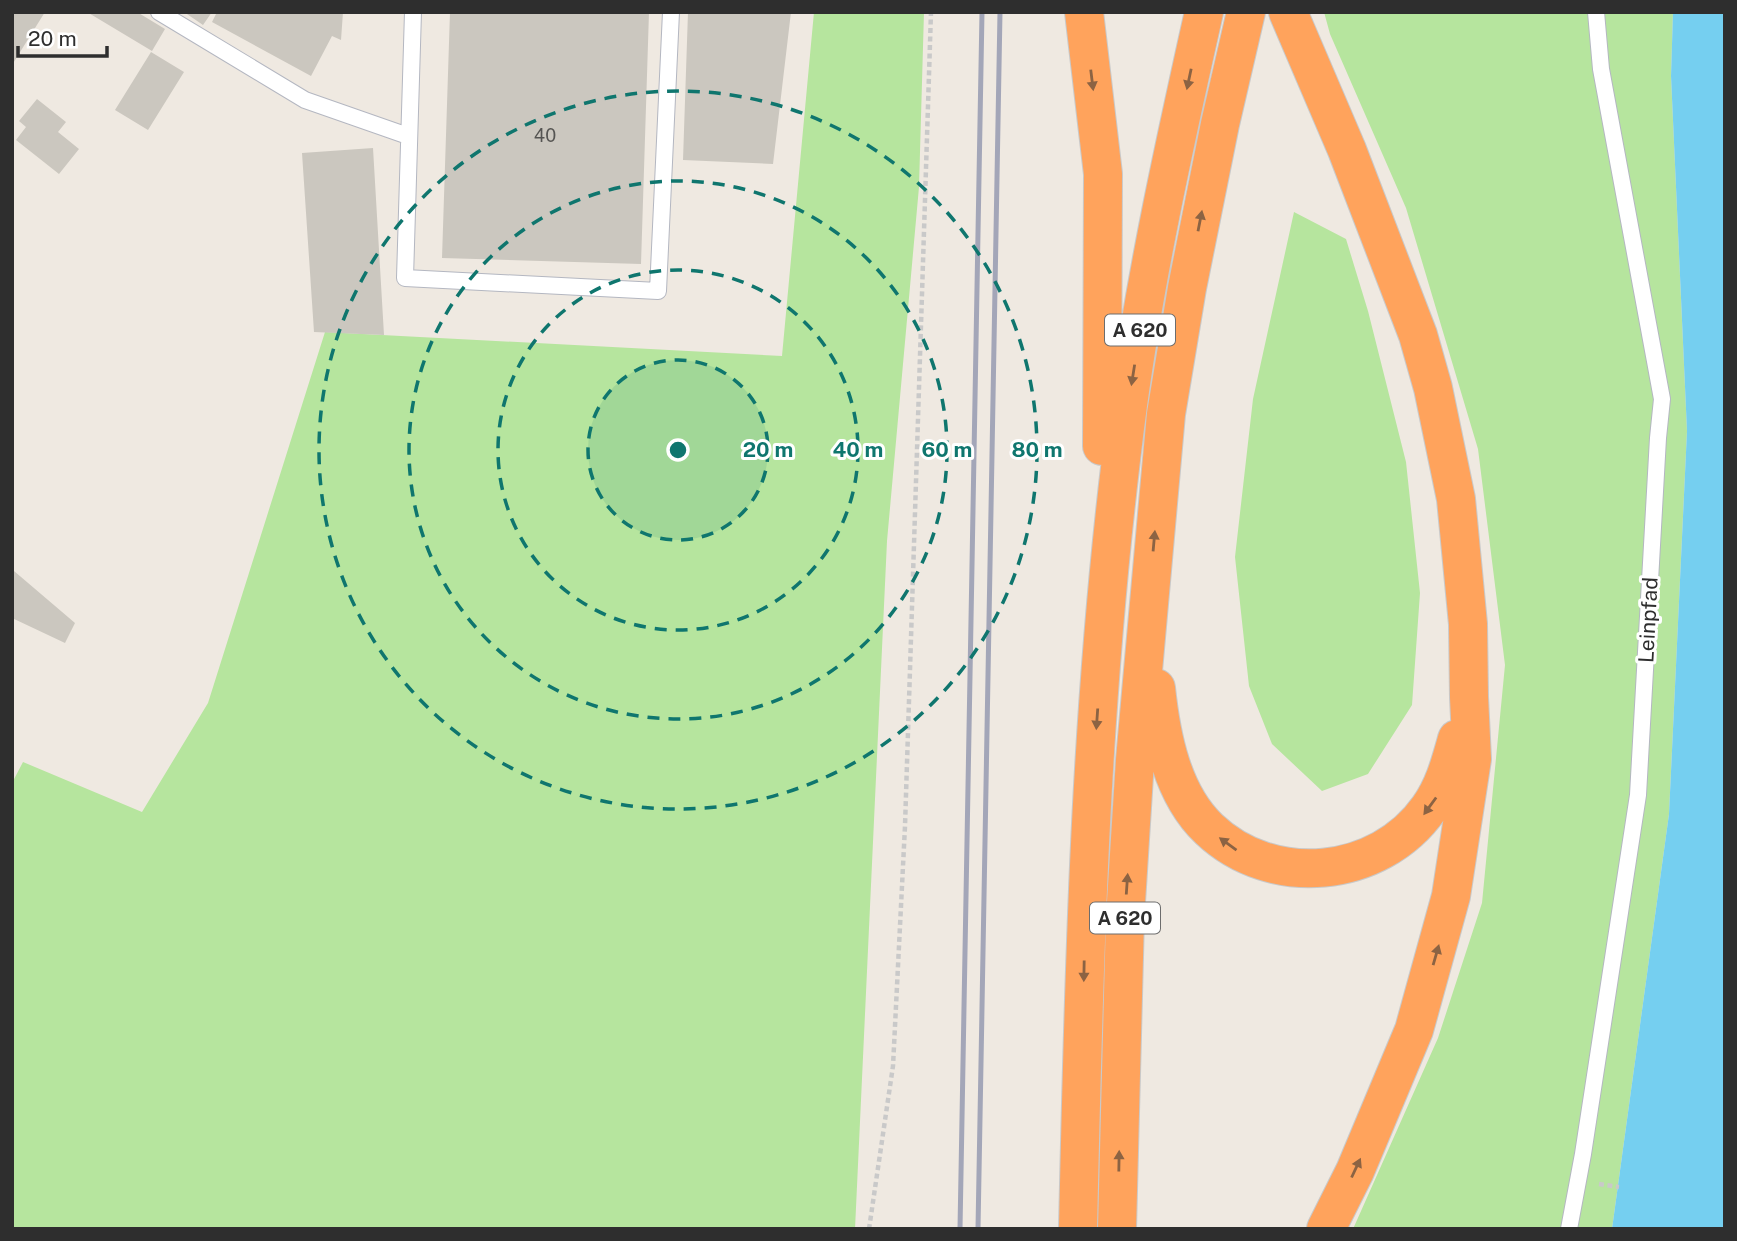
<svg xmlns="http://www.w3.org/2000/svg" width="1737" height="1241" viewBox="0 0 1737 1241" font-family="'Public Sans',sans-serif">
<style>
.green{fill:#b6e59e}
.water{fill:#75cff0}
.building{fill:#cbc7bf}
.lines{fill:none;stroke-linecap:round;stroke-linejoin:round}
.service-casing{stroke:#b4b7c1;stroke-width:18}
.motorway-casing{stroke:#c9c9c9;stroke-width:40}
.path{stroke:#c9c9c9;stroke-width:4.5;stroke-dasharray:5 3.5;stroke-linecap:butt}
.service{stroke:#fff;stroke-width:16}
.motorway{stroke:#ffa35c;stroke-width:38}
.rail{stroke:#a3a6b8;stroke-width:5}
.oneway{fill:#8c6343}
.ring{fill:none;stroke:#0f766e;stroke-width:3.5;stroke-dasharray:12 9}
.labels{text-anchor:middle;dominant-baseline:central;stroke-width:6;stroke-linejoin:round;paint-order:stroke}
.number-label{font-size:18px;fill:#555452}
.shield{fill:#fff;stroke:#6d6d6d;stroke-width:2}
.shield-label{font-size:19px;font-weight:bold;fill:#2e2e2e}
.street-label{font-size:21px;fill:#2e2e2e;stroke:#fff}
.centre{fill:#0f766e;stroke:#fff;stroke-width:3.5}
.ring-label{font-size:21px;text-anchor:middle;font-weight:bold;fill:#0f766e;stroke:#fff;stroke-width:6;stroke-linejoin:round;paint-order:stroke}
</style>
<rect width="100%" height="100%" fill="#efe9e1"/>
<path class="green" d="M814 12H924L919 187 887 541 855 1229H12V783L23 762 142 812 208 703 325 332 782 356Z
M1324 12H1673L1671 76 1687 431 1669 814 1612 1229H1353L1438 1038 1482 903 1505 665 1478 449 1406 208 1330 34Z
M1294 212 1346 239 1368 311 1406 462 1420 593 1412 705 1368 774 1322 791 1272 744 1249 686 1235 557 1253 399Z"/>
<path class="water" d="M1673 12H1725V1229H1612L1669 814 1687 431 1671 76Z"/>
<path class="building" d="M12 12H45L12 65Z
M87 12H137L165 29 152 51Z
M184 12H212L203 25Z
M217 12H343L341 40 332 36 311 76 212 22Z
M450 12H649L641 264 442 258Z
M688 12H791L773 164 683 160Z
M151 52 184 72 148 130 115 110Z
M37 99 66 122 58 132 79 149 59 174 16 140 26 127 19 121Z
M373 148 384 335 314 332 302 153Z
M14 571 75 623 65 643 12 618Z"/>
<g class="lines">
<defs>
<path id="service" d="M159 12 305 100 408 136
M413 12 405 278 658 291 671 12
M1569 1229 1583 1154 1638 795 1658 438 1662 399 1601 69 1596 12"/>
<path id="motorway" d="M1084 12 1103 174 1102 446
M1288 12 1347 150 1418 335 1433 388 1456 499 1468 624 1469 697 1472 759 1451 896 1414 1030 1355 1171 1326 1229
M1156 688C1161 736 1172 794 1209 829 1272 889 1379 879 1429 808 1444 787 1450 764 1457 739
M1078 1229C1084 954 1091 678 1128 405 1146 273 1175 142 1204 12
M1117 1229 1125 918 1135 760 1166 414 1187 288 1220 124 1246 12"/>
</defs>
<use href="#service" class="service-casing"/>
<use href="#motorway" class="motorway-casing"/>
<path class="path" d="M1599 1184 1619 1187
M869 1229 893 1066 905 826 931 12"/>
<use href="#service" class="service"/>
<use href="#motorway" class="motorway"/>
<path class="rail" d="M960 1229 982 12
M978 1229 1000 12"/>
</g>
<defs><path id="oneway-solid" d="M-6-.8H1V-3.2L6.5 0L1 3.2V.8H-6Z" transform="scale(1.75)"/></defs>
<g class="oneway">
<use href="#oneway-solid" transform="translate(1189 79) rotate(102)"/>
<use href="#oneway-solid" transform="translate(1092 80) rotate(83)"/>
<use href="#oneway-solid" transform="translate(1200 221) rotate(-79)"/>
<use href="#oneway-solid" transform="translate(1133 375) rotate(99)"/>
<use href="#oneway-solid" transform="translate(1154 541) rotate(-85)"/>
<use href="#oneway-solid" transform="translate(1097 719) rotate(94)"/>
<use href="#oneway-solid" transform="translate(1430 806) rotate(126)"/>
<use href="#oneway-solid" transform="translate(1228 844) rotate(-144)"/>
<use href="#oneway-solid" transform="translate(1127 884) rotate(-86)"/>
<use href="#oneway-solid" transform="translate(1436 955) rotate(-74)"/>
<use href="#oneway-solid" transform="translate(1084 971) rotate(91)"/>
<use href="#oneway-solid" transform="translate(1119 1161) rotate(-89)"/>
<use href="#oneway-solid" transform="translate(1356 1168) rotate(-65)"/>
</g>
<circle cx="678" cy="450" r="90" fill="#0f766e" fill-opacity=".12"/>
<g class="ring">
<circle cx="678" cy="450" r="90"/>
<circle cx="678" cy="450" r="180"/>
<circle cx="678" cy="450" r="269"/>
<circle cx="678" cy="450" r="359"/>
</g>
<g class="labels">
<g class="number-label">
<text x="545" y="135">40</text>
</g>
<g class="shield">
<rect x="1105" y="314.5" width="70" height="31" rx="5"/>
<rect x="1090" y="902.5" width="70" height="31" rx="5"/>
</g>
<g class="shield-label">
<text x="1140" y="330">A 620</text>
<text x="1125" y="918">A 620</text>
</g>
<g class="street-label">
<text transform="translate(1648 620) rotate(-87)">Leinpfad</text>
</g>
</g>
<circle cx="678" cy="450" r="10" class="centre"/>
<g class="ring-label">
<text x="768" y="457">20 m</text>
<text x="858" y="457">40 m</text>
<text x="947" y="457">60 m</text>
<text x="1037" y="457">80 m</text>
</g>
<rect width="1737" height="1241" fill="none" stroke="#2e2e2e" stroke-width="28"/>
<path d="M18 46v10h89v-10" fill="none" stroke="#2e2e2e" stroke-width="3.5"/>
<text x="28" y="46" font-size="21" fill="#2e2e2e" stroke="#ffffff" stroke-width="5" paint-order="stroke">20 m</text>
</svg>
